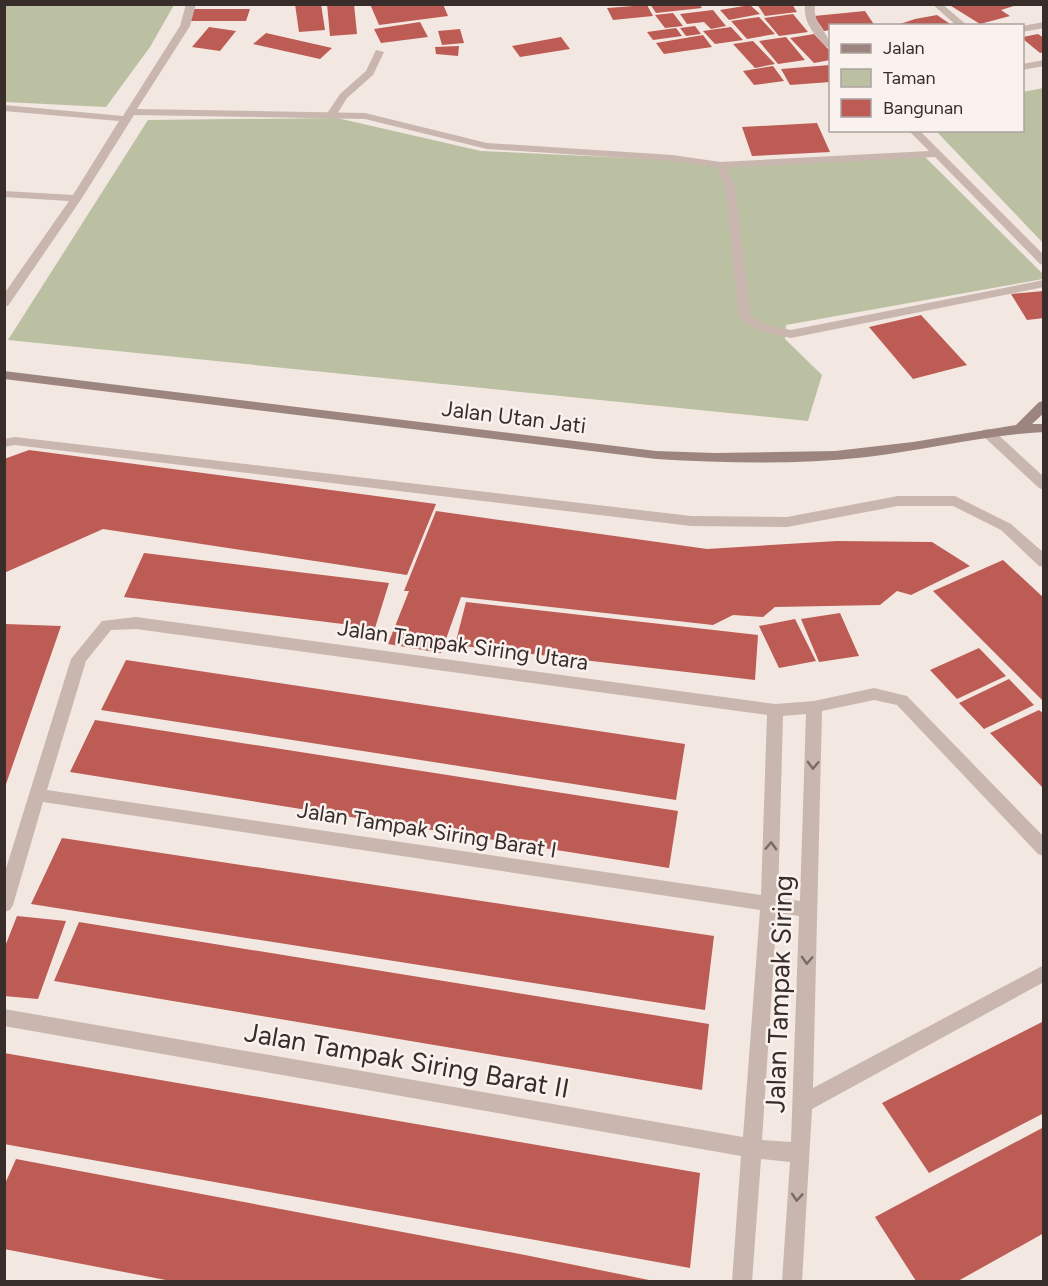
<svg xmlns="http://www.w3.org/2000/svg" width="1048" height="1286" viewBox="0 0 1048 1286" font-family="Figtree,sans-serif">
<style>
.green{fill:#bbc0a2}
.building{fill:#bd5c54}
.lines{fill:none;stroke-linecap:round;stroke-linejoin:round}
.service{fill:#c9b6ae;fill-rule:evenodd}
.minor{fill:#c9b6ae;fill-rule:evenodd}
.secondary{fill:#9d857f;fill-rule:evenodd}
.oneway{stroke:#796b66}
.labels{text-anchor:middle;dominant-baseline:central;stroke-width:5;stroke-linejoin:round;paint-order:stroke}
.street-label{font-size:22px;fill:#382d2b;stroke:#f9f2ee}
.near-street-label{font-size:27px;fill:#382d2b;stroke:#f9f2ee}
</style>
<rect width="100%" height="100%" fill="#f2e7e1"/>
<path class="green" d="M4 5 5 4 174 5 150 47 106 107 5 102Z
M1043 88H1044L1043 243 936 131 1022 130 1023 92Z
M337 118 481 151 736 163 922 154 1043 274V279L786 325 785 339 822 375 808 421 8 340 148 120Z"/>
<path class="building" d="M295 4H321L325 30 299 32Z
M327 4H354L357 34 330 36Z
M370 4H443L448 16 379 25Z
M650 4H699L702 8 656 13Z
M757 4H792L797 12 765 16Z
M948 4H1017V5L1001 10 1010 16 980 24Z
M647 5 653 16 613 20 607 8Z
M750 5 760 14 729 20 720 10Z
M192 9H250L246 21H188Z
M713 10 726 26 711 29 704 22 687 24 680 14Z
M865 11 875 26H830V30L824 31 814 16Z
M673 13 683 26 665 28 655 15Z
M793 14 808 32 779 36 764 18Z
M937 15 953 26H894L915 19Z
M759 17 775 34 747 39 731 21Z
M420 22 428 37 381 43 374 29Z
M695 26 701 34 686 36 680 28Z
M209 27 236 31 220 51 192 47Z
M731 27 743 40 715 44 703 31Z
M676 28 682 36 653 40 647 32Z
M460 29 464 43 442 45 438 31Z
M266 33 332 48 320 59 253 44Z
M814 34 830 51V60L814 63 790 38Z
M1038 34 1044 38V52L1040 53 1023 39V37Z
M703 35 712 47 664 54 656 43Z
M561 37 570 49 520 57 512 46Z
M786 37 805 60 778 64 759 41Z
M753 41 775 64 755 68 733 44Z
M459 46 458 56 436 54 435 47Z
M830 65V82L790 85 781 69Z
M773 66 784 81 754 85 743 71Z
M817 123 830 152 752 156 742 127Z
M1044 291V318L1027 320 1011 294Z
M921 315 967 365 913 379 869 327Z
M29 450 436 504 407 575 103 529 4 573V459Z
M436 511 707 549 837 541 932 542 970 566 911 595 897 591 880 605 775 607 763 617 733 615 713 625 461 597 441 653 388 644 409 591H404Z
M144 553 298 572 389 583 375 628 124 597Z
M1003 560 1044 598V702L933 591Z
M466 602 758 635 755 680 455 645Z
M840 613 859 656 819 662 801 619Z
M795 619 816 661 779 668 759 626Z
M5 624 61 626 5 787Z
M979 648 1006 676 957 699 930 670Z
M126 660 685 744 676 800 101 710Z
M1009 679 1034 705 984 729 959 703Z
M1039 710 1044 714V789L990 733Z
M95 720 678 811 669 868 70 772Z
M62 838 714 936 705 1010 31 904Z
M17 916 66 921 38 999 4 996V949Z
M79 922 709 1024 702 1090 54 981Z
M1044 1021V1113L929 1173 882 1103Z
M4 1053 700 1173 690 1268 4 1144Z
M1044 1127V1233L958 1281H916L875 1217Z
M16 1159 525 1255 654 1281H171L4 1249V1186Z"/>
<g class="lines">
<path class="service" d="M376 50 384 52 373 75 347 98 335 117H327L326 115 340 94 366 71Z
M721 162 726 165 735 186 751 316 766 325 791 330 1044 280V287L791 338 758 331 739 318 725 186 716 165Z
M15 437 691 516 787 517 898 496H955L1011 524 1044 553V567L1039 566 1001 530 953 506H898L787 527 691 526 15 445 4 447V439Z"/>
<path class="minor" d="M186 4H196L190 26 137 109 365 113 487 143 672 155 721 162 929 151 908 130H919L1044 255V265L1040 264 935 157 721 168 672 161 487 149 365 119 134 115 82 198 8 306H4V294L69 201 4 197V191L73 195 119 121 4 111V105L123 116 180 26Z
M805 4H815C812 26 830 31 830 48L827 47C814 35 803 23 805 4Z
M932 4H942L968 26H957Z
M1044 22V28L1022 32V26Z
M1044 60V66L1022 70V64Z
M988 429 993 430 1044 477V490L1039 488 983 436 981 433 983 430Z
M136 617 775 704 814 701 874 688 907 696 1044 837V856L1038 854 897 705 874 700 822 711 813 1088 1044 965V982L812 1109 802 1282H782L790 1162 761 1159 752 1282H732L741 1156 4 1026V1009L743 1137 760 910 43 802 13 905 10 910 4 912V875L71 659 102 621ZM136 629 767 715 761 895 47 790 86 661 111 630ZM806 714 800 901 778 898 783 716ZM777 913 799 916 791 1142 762 1140Z"/>
<path class="secondary" d="M4 371 656 451 715 453 835 451 913 442 1016 425 1039 402 1044 401V413L1032 424H1044V432C984 435 926 450 867 457 797 465 726 463 656 459L4 379Z"/>
</g>
<defs><path id="oneway-chevron" d="M-2-3.5L2.5 0L-2 3.5" fill="none" stroke-width="1.6" stroke-linecap="round" stroke-linejoin="round" transform="scale(1.5)"/></defs>
<g class="oneway">
<use href="#oneway-chevron" transform="translate(813 765) rotate(92)"/>
<use href="#oneway-chevron" transform="translate(771 846) rotate(-88)"/>
<use href="#oneway-chevron" transform="translate(807 960) rotate(92)"/>
<use href="#oneway-chevron" transform="translate(797 1197) rotate(94)"/>
</g>
<g class="labels">
<g class="street-label">
<text transform="translate(514 417) rotate(7)">Jalan Utan Jati</text>
<text transform="translate(463 645) rotate(8)">Jalan Tampak Siring Utara</text>
<text transform="translate(427 830) rotate(9)">Jalan Tampak Siring Barat I</text>
</g>
<g class="near-street-label">
<text transform="translate(779 994) rotate(-88)">Jalan Tampak Siring</text>
<text transform="translate(407 1060) rotate(10)">Jalan Tampak Siring Barat II</text>
</g>
</g>
<rect width="1048" height="1286" fill="none" stroke="#382d2b" stroke-width="12"/>
<rect x="829" y="24" width="195" height="108" fill="#f9f2ee" stroke="#aca3a0" stroke-width="1.5"/>
<rect x="841" y="44" width="30" height="9" fill="#9d857f" stroke="#aca3a0" stroke-width="1.5"/>
<text x="883" y="54" font-size="18" fill="#382d2b">Jalan</text>
<rect x="841" y="69" width="30" height="18" fill="#bbc0a2" stroke="#aca3a0" stroke-width="1.5"/>
<text x="883" y="84" font-size="18" fill="#382d2b">Taman</text>
<rect x="841" y="99" width="30" height="18" fill="#bd5c54" stroke="#aca3a0" stroke-width="1.5"/>
<text x="883" y="114" font-size="18" fill="#382d2b">Bangunan</text>
</svg>
